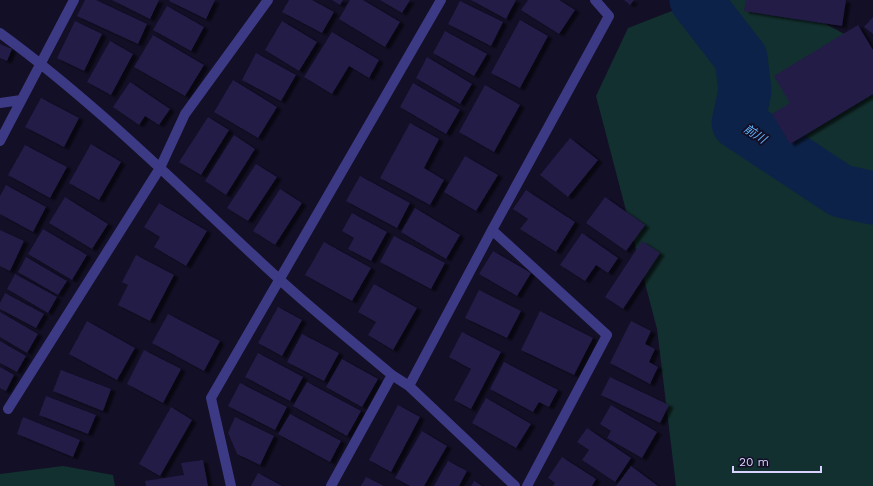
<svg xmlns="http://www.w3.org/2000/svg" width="873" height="486" viewBox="0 0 873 486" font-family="'Work Sans','Noto Sans JP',sans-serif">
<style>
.green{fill:#12302f}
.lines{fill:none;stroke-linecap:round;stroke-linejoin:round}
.river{stroke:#0c2248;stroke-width:53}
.building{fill:#241b47;filter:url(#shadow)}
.minor{stroke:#3d3a85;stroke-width:10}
.labels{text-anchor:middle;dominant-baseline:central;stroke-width:4;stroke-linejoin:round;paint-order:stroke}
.water-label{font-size:12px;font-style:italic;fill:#62b6ff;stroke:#130f26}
</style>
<defs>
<filter id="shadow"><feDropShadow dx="4.5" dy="2.5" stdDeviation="1" flood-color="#0009"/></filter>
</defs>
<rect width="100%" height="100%" fill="#130f26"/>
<path class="green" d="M724 0H783L873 50V486H676L657 329 596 96 628 28 682 7Z
M63 466 113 475 115 486H0V474Z"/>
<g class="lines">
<path class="river" d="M696 0 741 58 745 91 738 123 841 191 873 198"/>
</g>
<path class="building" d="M85 0H96L147 24 138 44 77 16Z
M112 0H159L150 19Z
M170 0H215L206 19 169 1Z
M289 0H312L334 12 322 33 282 12Z
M332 0H343L340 5Z
M350 0H363L400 22 385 47 339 19Z
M380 0H410L402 13Z
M471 0H516L506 19Z
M528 0H559L575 10 559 34 521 10Z
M624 0H634L630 5Z
M746 0H846L842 26 744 11Z
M460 1 503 22 491 46 448 24Z
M167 6 204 27 191 51 153 30Z
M873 17V34L864 27Z
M520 20 548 36 520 88 491 73Z
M75 21 102 34 84 71 57 58Z
M282 21 317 42 299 71 265 50Z
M858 25 873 50V94L790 144 772 114 790 103 774 76Z
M445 31 487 54 474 76 433 53Z
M332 32 379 60 369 78 349 66 332 94 304 77Z
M153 35 204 65 185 96 134 67Z
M110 41 133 54 111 95 87 82Z
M0 44 12 49 7 61 0 58Z
M256 53 296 75 281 101 242 80Z
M427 57 472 84 460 104 416 78Z
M233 80 277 107 258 138 214 112Z
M130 82 170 109 159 125 145 116 139 125 113 107Z
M413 83 460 110 446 134 400 107Z
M485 85 520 105 494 152 459 132Z
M41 98 79 118 64 147 25 127Z
M208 117 229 130 201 175 179 162Z
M410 123 439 139 424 168 444 180 430 205 380 178Z
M234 135 255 149 226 195 205 181Z
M570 138 598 160 568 197 540 175Z
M91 144 121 162 99 200 69 183Z
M25 145 67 167 50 198 8 175Z
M465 156 498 175 476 211 444 192Z
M256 164 277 177 248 221 227 208Z
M360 176 410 203 397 228 346 201Z
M6 185 46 207 33 232 0 214V196Z
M280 189 302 203 275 245 253 231Z
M526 190 575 222 556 252 520 229 528 219 513 209Z
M65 197 108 224 92 249 49 223Z
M605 197 645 225 626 251 586 223Z
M159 203 207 231 186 266 154 247 160 237 144 227Z
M415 208 460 235 446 259 401 232Z
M352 213 387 232 371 261 348 249 354 238 342 231Z
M43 229 87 255 72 280 28 254Z
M0 230 24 241 10 271 0 266Z
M582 233 618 258 608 273 596 265 585 281 560 265Z
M394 236 445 263 431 289 380 262Z
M642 241 660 253 623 309 605 297Z
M324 242 371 268 352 301 305 275Z
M493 251 531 273 517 296 479 274Z
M136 255 174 275 150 321 118 305 128 285 122 282Z
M26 257 67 281 58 295 18 272Z
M15 274 57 297 48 313 7 289Z
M374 284 417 308 393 350 368 335 376 322 358 312Z
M479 290 521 311 507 338 465 318Z
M5 293 44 314 36 328 0 309V303Z
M278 307 302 320 282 356 258 343Z
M540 311 593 338 574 375 521 350Z
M0 312 38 334 27 353 0 337Z
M168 314 220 341 204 371 152 343Z
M87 321 135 348 117 380 69 354Z
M631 321 651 331 645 344 655 349 649 362 658 367 650 384 610 363Z
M462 332 501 352 471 409 454 400 471 369 449 357Z
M302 334 339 353 324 381 287 362Z
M0 341 26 356 17 372 0 363Z
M144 350 181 369 163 403 127 384Z
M258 353 303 377 290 401 245 377Z
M342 359 378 379 362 407 326 387Z
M504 362 558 390 549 407 539 402 533 412 490 389Z
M0 367 14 375 6 391 0 388Z
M61 370 111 389 103 411 53 391Z
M610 377 669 405 660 423 601 395Z
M307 382 361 411 347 436 293 406Z
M240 383 287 407 275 430 228 406Z
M46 396 96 415 88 434 39 415Z
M486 398 531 424 516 448 472 423Z
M398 405 420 417 391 472 369 460Z
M611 405 657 432 642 458 607 438 611 431 600 424Z
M171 407 192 420 160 476 139 464Z
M290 414 341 441 330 462 278 434Z
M23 417 80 440 73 457 17 434Z
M235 417 274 436 260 465 237 454 228 433Z
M587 428 631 458 615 482 582 460 589 450 577 442Z
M422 431 447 446 424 486H410L395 478Z
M562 457 596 479 592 486H553L555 483 548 478Z
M203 460 208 486H146L145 481 184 475 181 463Z
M448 461 467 471 459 486H434Z
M631 466 658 486H616Z
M258 473 282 486H251Z
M366 477 384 486H361Z
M474 481 482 486H471Z"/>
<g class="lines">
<path class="minor" d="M0 33C100 106 187 195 279 279 315 312 354 343 392 375L409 386 515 486
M0 103 21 100
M0 141 74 0
M492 230 607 335 527 486
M409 386 492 230 609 16 595 0
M8 409 160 168 185 114 268 0
M231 486 211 398 441 0
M331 486 392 375"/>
</g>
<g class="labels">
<g class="water-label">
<text transform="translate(755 134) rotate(33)">前川</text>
</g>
</g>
<path d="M733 466v6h88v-6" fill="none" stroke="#d9d4ff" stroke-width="2"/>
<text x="739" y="466" font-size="12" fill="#d9d4ff" stroke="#130f26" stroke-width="3" paint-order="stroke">20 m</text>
</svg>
